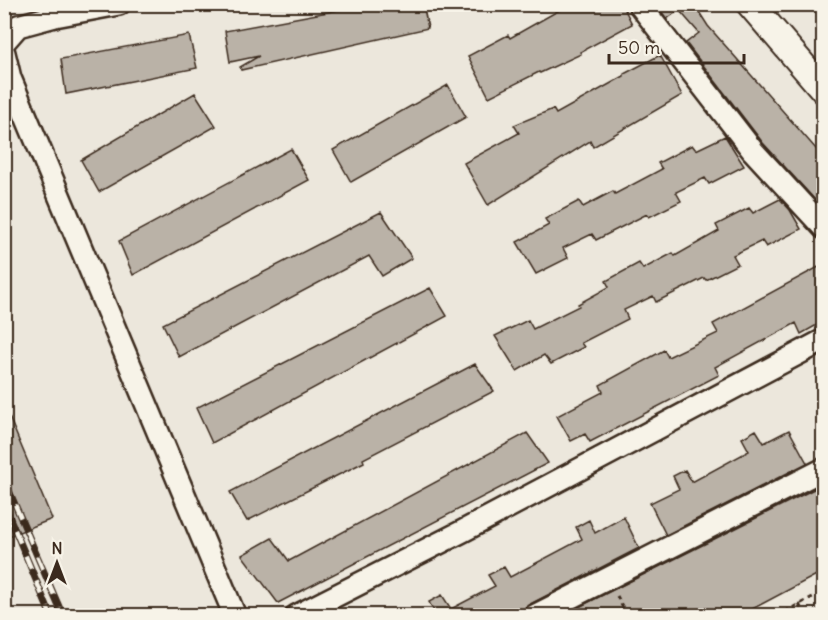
<svg xmlns="http://www.w3.org/2000/svg" width="828" height="620" viewBox="0 0 828 620" font-family="Delius,sans-serif">
<style>
.building{fill:#bab2a7;stroke:#3b2a1e;stroke-width:1.5}
.lines{fill:none;stroke-linecap:round;stroke-linejoin:round}
.minor-casing{stroke:#3b2a1e;stroke-width:26}
.tertiary-casing{stroke:#3b2a1e;stroke-width:30}
.path{stroke:#3b2a1e;stroke-width:3;stroke-dasharray:4.5 4.5;stroke-linecap:butt}
.minor{stroke:#f7f3e8;stroke-width:21}
.tertiary{stroke:#f7f3e8;stroke-width:26}
.rail-casing{stroke:#3b2a1e;stroke-width:7}
.rail{stroke:#f7f3e8;stroke-width:4.5;stroke-dasharray:14;stroke-linecap:butt}
</style>
<rect width="100%" height="100%" fill="#ece7dc"/>
<filter id="ink" filterUnits="userSpaceOnUse"><feTurbulence type="fractalNoise" baseFrequency=".0167" numOctaves="2"/><feDisplacementMap in="SourceGraphic" scale="12" xChannelSelector="R" yChannelSelector="G"/><feConvolveMatrix kernelMatrix="1 2 1 2 8 2 1 2 1" color-interpolation-filters="sRGB"/></filter>
<g filter="url(#ink)">
<path class="building" d="M371 4H423L428 28 241 70 240 67 259 56 230 62 225 31Z
M570 4H622L632 24 580 52 581 54 540 73 539 72 489 97 468 56 508 35 510 38Z
M656 4H694L708 26 824 158V195L817 202 763 143 686 43 699 33 679 10 667 19Z
M189 35 197 68 66 94 61 59Z
M660 55 682 95 593 147 590 141 488 205 464 163 519 133 514 125 553 109 556 114 624 76V74Z
M448 85 466 117 351 182 333 150Z
M195 93 216 126 99 192 81 160Z
M725 136 744 166 709 184 705 178 676 192 681 201 649 217 647 214 596 240 592 234 563 248 568 258 536 274 517 242 549 225 545 219 579 201 583 207 613 191 615 194 662 169 658 163 692 145 696 150Z
M291 149 309 180 133 275 119 241Z
M780 199 790 210 801 229 766 247 762 241 733 255 738 264 706 280 704 278 656 302 653 296 624 310 628 319 581 343 584 347 551 364 544 355 517 371 495 336 528 320 533 329 579 306 578 304 609 287 606 281 639 263 643 269 673 253 675 256 719 231 716 225 749 208 753 213Z
M381 212 412 258 382 276 369 256 179 357 163 324Z
M824 264V321L801 334 796 323 715 367 719 375 590 442 585 434 571 441 557 416 603 392 600 385 664 350 668 357 718 333 713 324Z
M430 288 447 316 212 443 196 408Z
M475 364 494 391 363 459 364 462 247 521 230 492Z
M4 405 52 519 4 538Z
M756 430 764 443 789 430 807 463 666 535 650 503 679 489 673 476 685 470 692 482 749 451 742 438Z
M527 433 548 463 278 603 242 555 272 538 289 561Z
M824 484V571L741 615H563Z
M624 517 639 548 528 605 523 610 521 615H436L429 602 442 595 451 609 495 586 488 575 504 567 510 577 582 539 576 527 589 520 595 533Z"/>
<g class="lines">
<defs>
<path id="minor" d="M639 4 753 151 824 228
M4 42 18 26 55 16 119 4
M4 53 10 78 235 616
M296 616 463 531 824 340
M534 616 824 469"/>
<path id="tertiary" d="M750 4 824 90"/>
</defs>
<use href="#minor" class="minor-casing"/>
<use href="#tertiary" class="tertiary-casing"/>
<path class="path" d="M4 474 11 471
M617 596 627 616
M799 604 805 616
M777 616 824 591"/>
<use href="#minor" class="minor"/>
<use href="#tertiary" class="tertiary"/>
<defs>
<path id="rail" d="M4 479 63 616
M4 504 51 616
M4 606 8 616"/>
</defs>
<use href="#rail" class="rail-casing"/>
<use href="#rail" class="rail"/>
</g>
</g>
<rect width="828" height="620" fill="none" stroke="#f7f3e8" stroke-width="24"/>
<rect x="12" y="12" width="804" height="596" fill="none" stroke="#3b2a1e" stroke-width="2" filter="url(#ink)"/>
<g transform="translate(57 563)" stroke="#f7f3e8" stroke-width="4.5" paint-order="stroke">
<path d="M0-4.5L10 22L0 15L-10 22Z" fill="#3b2a1e"/>
<text y="-9" font-size="16" font-weight="bold" text-anchor="middle" fill="#3b2a1e">N</text>
</g>
<path d="M609 54v9h135v-9" fill="none" stroke="#3b2a1e" stroke-width="3"/>
<text x="618" y="54" font-size="18" fill="#3b2a1e" stroke="#f7f3e8" stroke-width="4.5" paint-order="stroke">50 m</text>
</svg>
